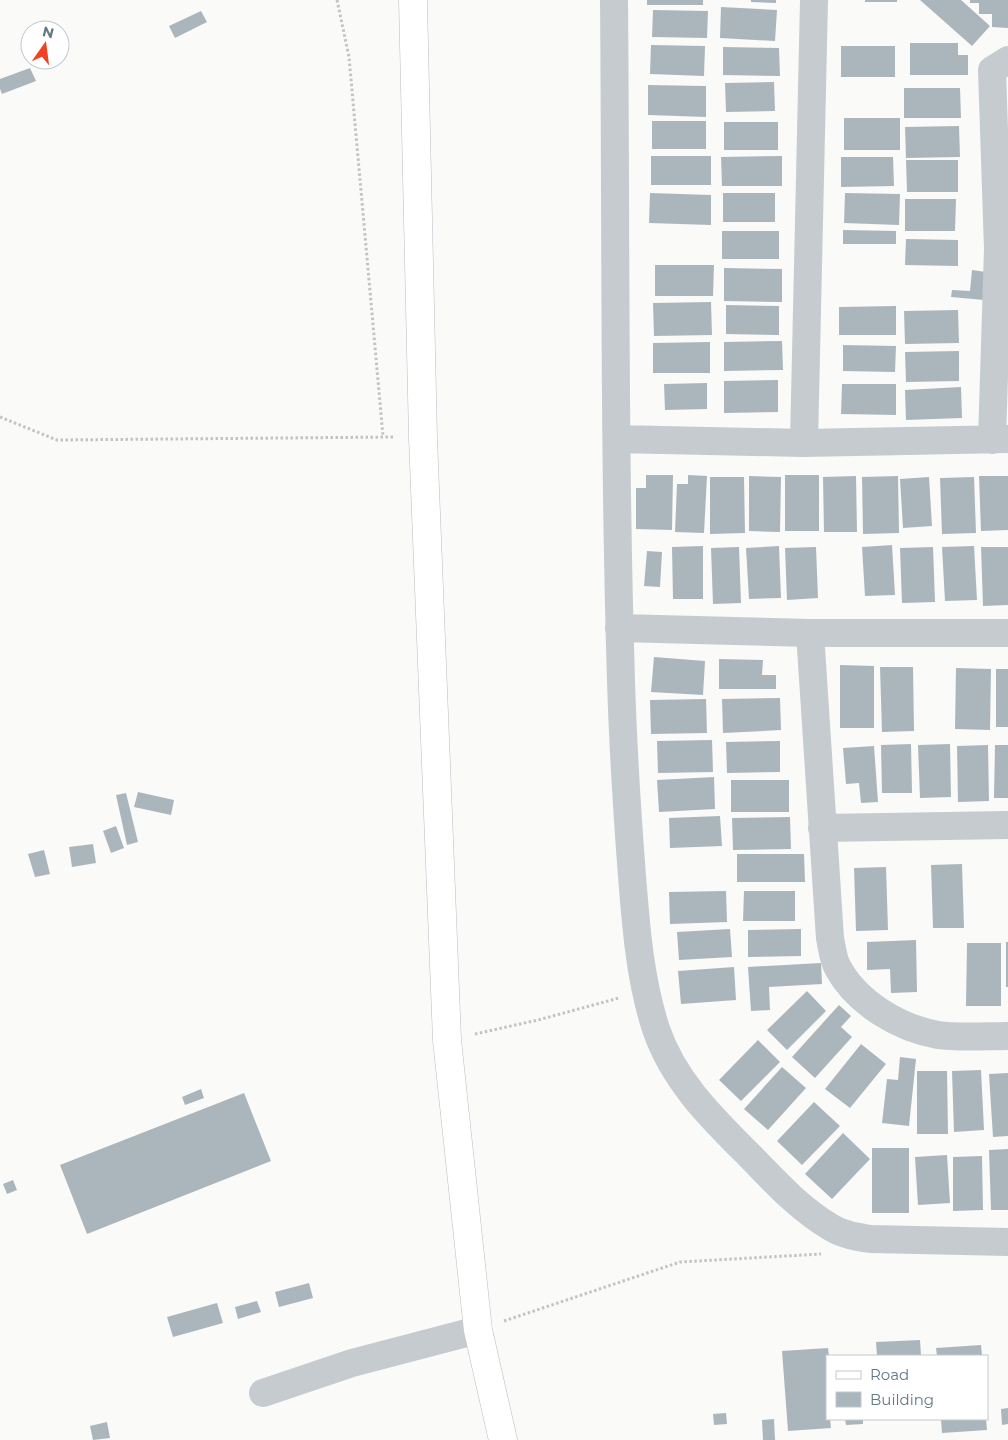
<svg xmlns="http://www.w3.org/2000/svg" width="1008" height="1440" viewBox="0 0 1008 1440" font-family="Montserrat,sans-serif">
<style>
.building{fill:#abb6bc}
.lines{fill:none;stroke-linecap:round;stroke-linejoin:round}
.major-casing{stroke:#b8bec2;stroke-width:29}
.path{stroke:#c1c4c6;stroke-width:3;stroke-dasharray:2.5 2.5;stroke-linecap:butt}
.minor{stroke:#c5cbce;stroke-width:28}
.major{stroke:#fff;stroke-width:28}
</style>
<rect width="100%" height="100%" fill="#fafaf8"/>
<path class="building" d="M647 0H703V5H647Z
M751 0H776V3L751 2Z
M865 0H897V2H865Z
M920 0H961L990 26 972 46Z
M970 0H1008V28L992 27V14H979V3H970Z
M721 7 777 10 775 41 720 38Z
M653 10 708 11 707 38 652 37Z
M201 11 207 22 175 38 169 26Z
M910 43H958V55H968V75H910Z
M651 45 705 46 704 76 650 74Z
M841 46H895V77H841Z
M723 47 779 48 780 76 723 75Z
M30 68 36 81 2 94 0 89V79Z
M774 82 775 111 726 112 725 83Z
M648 85 706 86V117L648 115Z
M904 88H960L961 118H904Z
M844 118H900V150H844Z
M652 121H706V149H652Z
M724 122H778V150H724Z
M959 126 960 157 906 158 905 127Z
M651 156H711V185H651Z
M782 156V186H722L721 157Z
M841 157H893L894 186 841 187Z
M906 160H958V192H907Z
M650 193 711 195V225L649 223Z
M723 193H775V222H723Z
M845 193 900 194 899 225 844 223Z
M905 199H956L955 231H905Z
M843 230 896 231V244H843Z
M722 231H779V259H722Z
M906 239 958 240V266L905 265Z
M655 265H714L713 296H655Z
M724 268 782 269V302L724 301Z
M972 270 986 272 984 300 951 297 952 290 970 291Z
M711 302 712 335 654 336 653 303Z
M726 305 779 306V335L726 334Z
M896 306V335H839V307Z
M958 310 959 343 905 344 904 311Z
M782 341 783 370 724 371V342Z
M710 342V373H653V343Z
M843 345 896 346 895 372 843 371Z
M959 351V381L906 382 905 352Z
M778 380V412L724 413V381Z
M707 383V409L665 410 664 384Z
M842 384H896V415L841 414Z
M961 387 962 418 906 420 905 390Z
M646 475H673L672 530 636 529V488H646Z
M688 475 707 476 704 533 675 532 677 484H688Z
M785 475H819V531H785Z
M749 476 781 477 780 532 749 531Z
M856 476 857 532H824L823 477Z
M898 476 899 533 863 534 862 477Z
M979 476H1008V530L981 531Z
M710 477H744L745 533 710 534Z
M929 477 932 526 903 528 900 479Z
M974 477 976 533 942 534 940 478Z
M892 545 895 595 865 596 862 547Z
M703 546V599H673L672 547Z
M779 546 781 598 749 599 746 548Z
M974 546 977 600 945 601 942 547Z
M739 547 741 603 713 604 711 548Z
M816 547 818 598 787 600 785 548Z
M933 547 935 602 902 603 900 548Z
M981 547H1008V605L983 606Z
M647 551 662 552 660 587 644 586Z
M654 657 705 661 703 695 651 692Z
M719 659 763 660 762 675H776V689H719Z
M840 665 874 666V728H840Z
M880 667H913L914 731 882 732Z
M956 668 991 669 990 730 955 729Z
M996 669H1008V727H996Z
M780 698 781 730 723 733 722 699Z
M706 699 707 733 651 734 650 700Z
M712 740 713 772 658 773 657 741Z
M780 741V772L727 773 726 742Z
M911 744 912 793H882L881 745Z
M950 744 951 797 920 798 918 745Z
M988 745 989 801 958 802 957 746Z
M995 745H1008V798H994Z
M874 746 878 802 861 803 859 783 846 784 843 748Z
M714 777 715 809 659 812 657 780Z
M731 780H789V812H731Z
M138 792 174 800 171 815 134 807Z
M126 793 138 842 127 845 116 795Z
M720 816 722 846 670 848 669 818Z
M790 817 791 849 733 850 732 818Z
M116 826 124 848 111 853 103 831Z
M93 844 96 863 72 867 69 847Z
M44 850 50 874 35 877 28 854Z
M737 854H804L805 882H737Z
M962 864 964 928H933L931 865Z
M886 867 888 930 856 931 854 868Z
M726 891 727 922 670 924 669 892Z
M744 891H795V921H743Z
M730 929 732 957 679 960 677 932Z
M801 929V956L748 957V930Z
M916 940 917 992 891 993 890 969 867 970V942Z
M1006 942H1008V987H1006Z
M967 943H1001V1006H966Z
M821 963 822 984 769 987 770 1010 751 1011 748 967Z
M734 967 736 1000 681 1004 678 971Z
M807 991 826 1011 787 1050 767 1030Z
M839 1005 851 1016 841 1027 852 1037 815 1078 792 1057Z
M758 1040 780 1062 741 1101 719 1080Z
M861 1044 886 1064 850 1108 825 1089Z
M900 1057 916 1059 909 1126 882 1123 887 1079 898 1080Z
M782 1067 806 1088 768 1130 744 1109Z
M981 1070 984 1130 954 1132 952 1071Z
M917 1071H947L948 1134H917Z
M1008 1073V1136L993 1137 989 1074Z
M201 1089 204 1098 185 1105 182 1097Z
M244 1093 271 1161 87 1234 60 1165Z
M814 1102 840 1126 802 1165 777 1141Z
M843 1133 870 1159 832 1199 805 1174Z
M872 1148H909V1213H872Z
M1008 1149V1210H991L989 1150Z
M947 1155 950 1203 918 1205 915 1157Z
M982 1156 983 1210 953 1211V1157Z
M13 1180 17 1190 7 1194 3 1184Z
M309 1283 313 1298 279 1307 275 1292Z
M257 1301 261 1312 238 1319 235 1307Z
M217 1303 223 1323 173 1337 167 1317Z
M920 1340 921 1356H877L876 1342Z
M981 1345 982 1356H937L936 1348Z
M828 1348 829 1356H827V1419H830L831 1428 788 1431 782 1351Z
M1008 1408V1424L1002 1425 1001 1409Z
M726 1413 727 1424 714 1425 713 1414Z
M774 1419 775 1440H763L762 1420Z
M845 1419H863V1424L846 1425Z
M941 1419H986L987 1430 942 1433Z
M107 1422 110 1438 93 1440 90 1426Z"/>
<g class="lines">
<defs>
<path id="major" d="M413 0 423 438 447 1040 478 1330 503 1440"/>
</defs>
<use href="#major" class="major-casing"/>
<path class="path" d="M337 0 349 57 383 436
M0 417 57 440 395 437
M475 1034 538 1020 619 998
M504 1321 680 1262 821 1254"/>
<path class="minor" d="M614 0C616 227 614 454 621 681 623 746 627 811 632 876 636 927 640 980 656 1029 674 1082 713 1119 751 1157 776 1183 801 1210 832 1228 844 1235 857 1237 871 1239L1008 1242
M618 439 804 443 1008 439
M992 440 998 249 992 70 1008 60
M804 443 814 0
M619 628 810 633H1008
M810 633 830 938C832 947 833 960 838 968 857 1003 899 1028 938 1035 957 1038 988 1036 1008 1036
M822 828 1008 825
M263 1393 352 1363 478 1330"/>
<use href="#major" class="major"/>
</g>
<rect x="826" y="1355" width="162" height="65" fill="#ffffff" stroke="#c1c9ce"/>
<rect x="836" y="1371" width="25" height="8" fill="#ffffff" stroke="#c1c9ce"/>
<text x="870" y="1380" font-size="15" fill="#637885">Road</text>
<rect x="836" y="1392" width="25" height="15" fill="#abb6bc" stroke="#c1c9ce"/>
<text x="870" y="1405" font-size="15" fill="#637885">Building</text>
<g transform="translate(45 45) rotate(14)"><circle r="24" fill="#ffffff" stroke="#c1c9ce"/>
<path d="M0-4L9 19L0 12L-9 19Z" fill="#f14321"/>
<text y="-8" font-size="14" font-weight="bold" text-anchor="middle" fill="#637885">N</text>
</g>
</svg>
